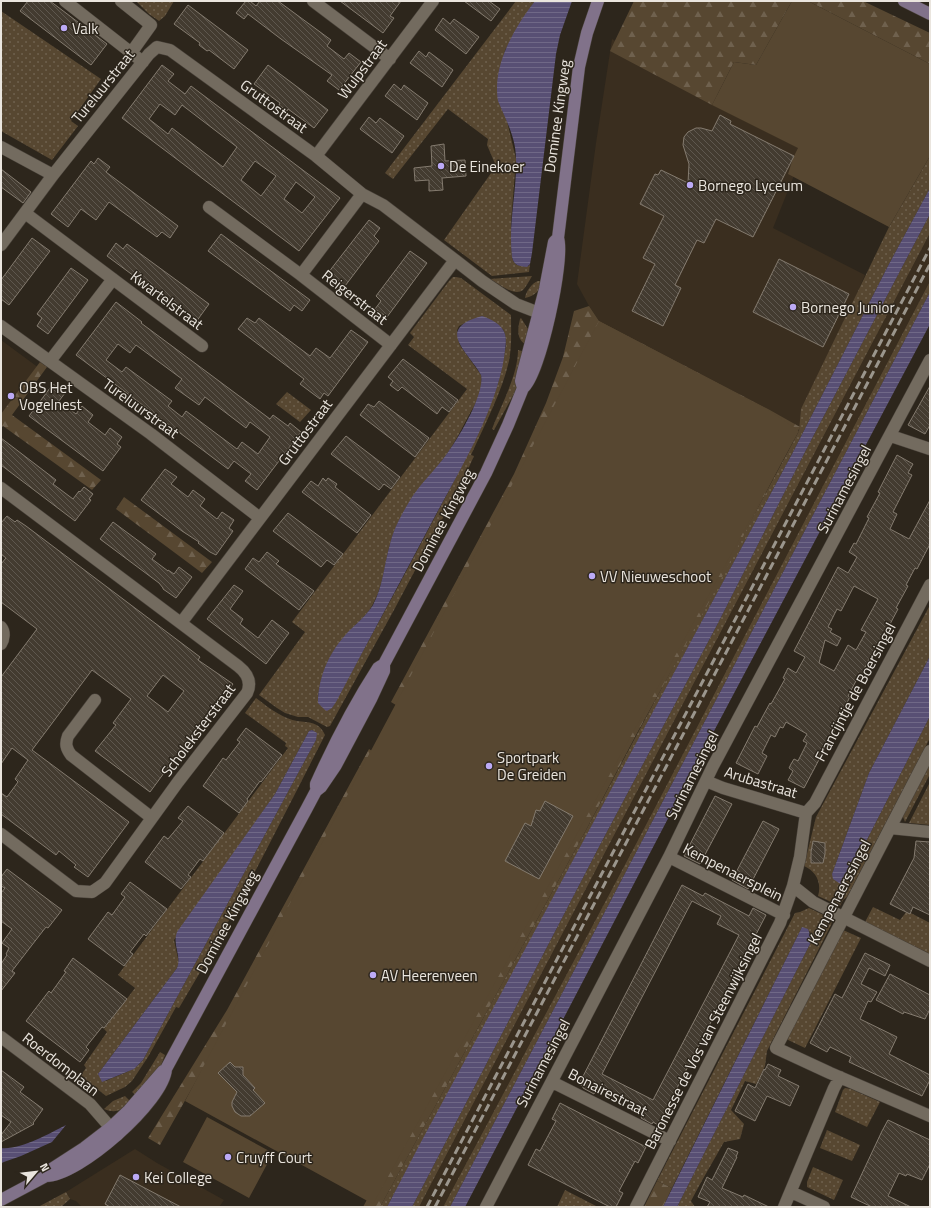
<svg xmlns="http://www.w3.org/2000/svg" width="931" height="1208" viewBox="0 0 931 1208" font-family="'Titillium Web',sans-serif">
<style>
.built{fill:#3a2e1f}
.grass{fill:url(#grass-dots);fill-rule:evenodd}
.forest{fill:url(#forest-firs)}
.garden{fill:#574731}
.water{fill:url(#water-rules)}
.building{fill:url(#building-back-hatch);stroke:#847b6f;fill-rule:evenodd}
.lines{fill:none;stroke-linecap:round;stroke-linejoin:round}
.street-casing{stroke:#49423a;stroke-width:13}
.secondary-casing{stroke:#49423a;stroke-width:13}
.street{stroke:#736b5f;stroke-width:12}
.secondary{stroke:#81728a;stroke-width:12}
.rail{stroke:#9b968d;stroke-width:3;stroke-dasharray:8 4;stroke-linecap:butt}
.poi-dot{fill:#bcaaf6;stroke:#2d261c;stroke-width:1.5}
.labels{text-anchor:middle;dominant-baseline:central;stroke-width:3;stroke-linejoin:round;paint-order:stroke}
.poi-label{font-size:15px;fill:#eae5de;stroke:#2d261c;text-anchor:start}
.street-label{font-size:15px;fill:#eae5de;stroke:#2d261c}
</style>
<defs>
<pattern id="grass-dots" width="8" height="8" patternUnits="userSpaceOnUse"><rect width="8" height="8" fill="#574731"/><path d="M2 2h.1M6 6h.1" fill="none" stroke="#6f614e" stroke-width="1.8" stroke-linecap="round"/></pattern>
<pattern id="forest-firs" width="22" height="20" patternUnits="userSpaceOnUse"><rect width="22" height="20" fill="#574731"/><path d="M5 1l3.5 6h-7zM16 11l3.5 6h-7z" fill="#6f614e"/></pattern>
<pattern id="water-rules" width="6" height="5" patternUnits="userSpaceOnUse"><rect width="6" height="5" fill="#584f74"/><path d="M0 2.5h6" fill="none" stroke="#706887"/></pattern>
<pattern id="building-back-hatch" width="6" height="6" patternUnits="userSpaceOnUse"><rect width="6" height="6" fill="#433b30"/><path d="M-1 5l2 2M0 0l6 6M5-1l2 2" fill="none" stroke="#5e574e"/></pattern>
</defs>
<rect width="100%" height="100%" fill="#2d261c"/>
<path class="built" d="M612 39 807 143 773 228 865 275 799 431 767 409 599 321 589 306 577 284 596 143Z
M930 233V281L637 842 443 1207H419Z
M1 340 39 368 1 423Z
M135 1149 157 1163 224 1200 219 1207H82L76 1201 70 1199 66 1192Z"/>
<path class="grass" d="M136 1H174L165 16 159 21 149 14Z
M516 1H535L530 8 505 50 498 100 507 121 516 159 511 223 512 257C514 267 520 266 529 266L530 264 529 272 492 276 444 240 496 166 487 145 488 139 448 109 393 179 385 173Z
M1 11 101 79 71 121 78 126 52 160 1 131Z
M930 156V188L889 264 792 454 387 1207H380L586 830 755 513 799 431 801 409 889 227Z
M930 214V233L419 1207H412L601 843 716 627 806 450Z
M532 276C529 281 526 287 523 290 514 297 498 283 490 279Z
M453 277H456L461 278 511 315C511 330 512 346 509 361 502 392 484 426 471 455L474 456 465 476 394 610 330 726 327 727 308 717H298L285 713 277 708 259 695 305 632 292 622 467 389 408 345 414 337 410 333 449 281ZM465 323 503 329 505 334 506 346 498 383 486 415 453 483 400 583 332 708 318 696C322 670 331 650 349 632 357 622 367 616 373 604 388 577 384 543 402 516 415 494 432 475 447 454 455 442 462 428 469 415 476 403 484 390 481 375L461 347 459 343 457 330 459 326Z
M538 281H544C539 290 536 296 525 298 526 291 532 283 538 281Z
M930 281V292L450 1207H443L637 842Z
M521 318 528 329 525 344C516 338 518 328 520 319Z
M518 350 526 352 515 392 494 430 492 429C501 405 518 375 518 350Z
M287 392 311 410 300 422 276 404Z
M930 605V656L869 773 832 874 842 885 850 873 930 716V738L847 897 843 900 840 906 818 896C822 883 816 871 804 866L816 817Z
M256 698C263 703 271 710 279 714 284 717 291 720 297 721 309 723 319 721 325 735 278 827 232 920 179 1008L176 1007 148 1057 132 1081 125 1087 106 1096 86 1080 85 1078 81 1075 86 1068 84 1065 107 1032 104 1029 135 988 118 975 288 748 285 746 286 743 245 713ZM313 730 316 740 143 1060C134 1072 119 1074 106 1081L98 1074 177 968 179 963 174 940 275 794 309 731Z
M930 766V774L905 822 902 814 928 767Z
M930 782V825L909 823Z
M873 907 900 920 907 911 930 923V954L865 922Z
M809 908 830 918 832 921 831 925 767 1051 765 1066 756 1084 745 1081 731 1110 744 1124 740 1139 724 1142C713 1162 701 1181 691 1201L695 1207H677L812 940 810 932 802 927 672 1188 657 1181 795 913 800 912Z
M843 930 861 938 805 1048 786 1039Z
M160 1052 165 1055 160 1068 137 1096 132 1092 141 1083Z
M845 1088 851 1089 880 1102 867 1127 835 1112 843 1090Z
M125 1096 131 1102C122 1110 116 1114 104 1109L113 1101Z
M827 1130 860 1145 852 1161 820 1148Z
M813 1167 843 1180 834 1200 807 1187V1182Z
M565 1190 598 1207H557Z
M66 1192 70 1199 61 1207H38Z"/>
<path class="forest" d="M634 1H792L756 65 734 62 712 105 610 51Z
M808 1H863L930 33V64Z
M589 306 599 321 768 409 800 427 709 602 636 735 586 830 391 1187 380 1207H363L507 940 404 710 391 702 514 474 546 403 563 357 574 311Z
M40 362 47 367 12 415 101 480 92 490 3 426 1 428V414Z
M124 497 212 562 202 573 116 509Z
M369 749 379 756 160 1145 148 1138 227 1010Z
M657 1181 672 1188 663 1207H644Z"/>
<path class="garden" d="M792 1H808L930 64V156L889 227 788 174 793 158 798 148 712 105 734 62 756 65Z
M599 321 767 409 799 431 373 1204 185 1101Z
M207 1117 273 1153 249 1198 183 1162Z"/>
<path class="water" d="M535 1H572L560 35 556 54 532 253 530 264 527 267C519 266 514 266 512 257 508 223 517 192 516 159 516 138 506 120 498 101 497 96 497 91 497 86 498 56 517 24 535 1Z
M930 188V214L806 450 716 627 601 843 412 1207H387L421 1142 792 454 889 264Z
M930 292V324L697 763 465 1207H450Z
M482 316C491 319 502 324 505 334 507 341 505 350 504 358 495 413 459 471 433 520 401 581 368 641 336 702L332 708 327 711 325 710 318 703C318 676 330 651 348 632 357 623 366 616 373 605 383 586 384 565 390 544 394 527 403 512 412 497 422 482 436 469 446 455 458 439 485 394 481 375 468 351 434 329 482 316Z
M930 656V716L850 873 842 885 833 879 832 874 869 773Z
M312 730 317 733 316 740 143 1060 134 1069 102 1082 98 1074 177 968C182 955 172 946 177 932L275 794 309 731Z
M802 927 808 929 812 940 677 1207H663Z
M66 1125 52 1142 21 1156 1 1163V1148C21 1150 48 1134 66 1125Z"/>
<path class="building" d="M28 1H50L107 44 91 65 20 11Z
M246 1H250L256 6 260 1H278L331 40 327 46 344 59 349 53 361 62 339 90 327 81 332 75 281 39 248 14 244 19 236 13Z
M340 1H401L390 16 394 18 383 33Z
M464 1H489L500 9 491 21Z
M188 5 248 50 234 69 209 50 207 51 199 45 200 43 174 24Z
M443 18 450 24 454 19 479 37 466 54 435 30Z
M419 51 426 57 429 52 453 70 442 87 410 63Z
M162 65 174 74 168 81 185 94 191 86 340 198 299 251 122 118ZM160 104 175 115 182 105 237 147 223 167 172 128 168 134 149 119ZM255 161 276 176 261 196 241 180ZM296 182 315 197 302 213 284 199Z
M268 65 328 110 314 128 288 109 287 111 279 105 280 103 254 84Z
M394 84 401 90 404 85 428 103 417 120 385 96Z
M720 115 731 121 730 124 794 156 753 237 716 219 704 243 697 240 675 285 681 288 663 326 632 311 655 264 643 258 664 216 640 204 655 174 658 175 661 170 688 183 689 164 683 145 684 137 688 132 696 128H701L712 131Z
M369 117 376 123 380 118 404 136 392 153 360 129Z
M444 144 445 161 465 160 466 176 442 178 443 190 429 191V180L415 181 414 168 432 166 431 146Z
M98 158 110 167 106 172 178 226 170 238 162 232 157 237 109 202 96 220 81 209 68 227 51 214 91 161 94 164Z
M1 169 31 192 23 203 1 187Z
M369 220 380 228 374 236 379 241 345 286 328 273Z
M221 234 310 300 302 311 294 305 290 311 208 251Z
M32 238 50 251 9 305 1 299V280Z
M116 243 123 249 127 244 209 304 196 322 107 256Z
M410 251 427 263 387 317 375 309 381 301 376 296Z
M779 259 849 294 823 347 753 312Z
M71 268 88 280 48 334 37 326 42 318 37 314Z
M116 302 142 322 141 323 270 419 273 415 288 426 290 423 301 432 257 490 245 481 251 474 234 461 228 469 76 355ZM118 344 130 353 136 345 182 379 175 388 199 405 205 397 246 428 250 422 270 437 258 454 242 442 237 449 186 411 182 417 168 406 172 401 126 367 122 372 106 360Z
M247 318 255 323 259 318 310 356 316 348 330 358 351 330 368 342 328 396 324 393 320 399 300 384 304 379 238 329Z
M403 359 458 400 449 412 442 407 437 414 402 387 398 391 390 385 393 381 388 377Z
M53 384 65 393 59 401 76 414 82 406 93 415 88 422 105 435 110 428 122 437 117 444 121 447 103 471 29 416Z
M930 386V425L925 434 908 425Z
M379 401 429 438 415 457 360 415 368 404 374 407Z
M346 436 400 477 391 489 384 484 379 490 331 454Z
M1 438 56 480 53 484 73 499 79 491 80 492 84 487 93 494 89 499 91 500 75 521 1 465Z
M897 455 913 464 908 473 912 475 893 512 897 514 890 529 909 539 930 500V544L917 569 915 568 906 585 908 586 896 608 898 609 872 658 870 657 859 680 857 679 848 696 850 697 838 719 840 720 804 788 788 780 793 771 789 768 791 764 794 759 798 761 807 743 803 741 807 734 786 722 783 728 780 727 775 737 771 735 762 753 767 756 758 774 736 763 755 726 757 727 770 703 771 704 785 679 783 678 788 668 796 673 805 657 794 651 838 567 848 573 857 557 849 552 854 543 856 544 869 518 867 517 880 493 878 492ZM854 586 878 599 861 630 866 632 856 650 848 645 834 671 819 663 825 640 837 646 841 638 830 632 832 629 828 627 837 609 841 611Z
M165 469 177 477 171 484 188 497 193 490 205 499 200 506 217 519 222 512 234 520 229 528 233 531 216 555 210 552 198 543 199 542 182 531 141 500Z
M323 478 326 481 328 478 337 484 335 487 371 515 357 533 302 492 311 481 318 486Z
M288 513 343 554 334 565 327 560 321 567 273 531Z
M7 516 15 522 17 520 26 526 200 657 198 660 233 684 171 766H170L164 773 150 792 95 751 116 725 113 723 131 699 92 670 32 750 129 822 88 877 74 867 76 865 59 851 56 855 1 814V793L7 797 18 782 15 779 28 760 12 748 1 764V677L37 629 1 602V564L6 558 1 554V523ZM163 675 184 691 168 712 147 696Z
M113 522 156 554 152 559 168 571V570L174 574 179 567 192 577 176 598 163 589V588L159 583 100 539Z
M267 552 279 561 276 564 314 591 299 610 245 569 253 558 259 562Z
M234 585 243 591 230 609 243 619 240 624 258 638 272 620 289 633 266 664 207 619Z
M246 728 282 755 261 782 260 781 247 799 248 801 239 813 203 786 223 758 226 760 240 742 237 740Z
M715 796 732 804 700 864 684 856Z
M545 801 573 816 539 879 505 861 525 823 531 826 536 810 540 811Z
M188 806 224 833 203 861 200 859 188 875 191 877 181 889 145 862 164 836 168 839 183 821 178 818Z
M763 821 779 829 748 889 732 880Z
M813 841 825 843V854L823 863H811V852Z
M916 841 930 842V915L913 907 910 914 890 904 914 858Z
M7 869 62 910 48 928 46 927 32 945 12 971 15 973 1 991V964L7 955 6 954 9 948 2 943 12 929 1 921V893L5 888 1 886V877Z
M130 882 167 909 146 936 144 934 130 952 133 954 124 966 88 939 108 912 112 915 125 897 121 894Z
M682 885 703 896 705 893 749 916 753 908 766 915 658 1125 653 1122 652 1124 641 1118 645 1111 598 1086 594 1094 583 1088V1086L579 1084ZM692 901 721 916 717 924 739 935 653 1100 602 1074Z
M865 953 890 965 885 976 869 968 861 984 877 992 871 1002 868 1001 860 1019 897 1037 889 1054 930 1075V1080L922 1096 849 1062 851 1057 830 1047 827 1052 810 1043 835 994 842 998Z
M73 958 127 999 104 1028 102 1027 86 1047 89 1050 80 1062 26 1021 49 991 51 993 66 972 64 971Z
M890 974 930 995V1009L925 1019 904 1012 903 1014 876 1000Z
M230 1062 235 1067H243V1075L255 1088 253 1090 265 1103 250 1116H241L235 1112 232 1106V1102L237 1092 218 1073Z
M768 1064 781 1070 778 1076 799 1086 790 1106 767 1096 755 1121 735 1111 748 1084 755 1088 764 1069 765 1070Z
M1 1070 24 1087 20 1092 43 1109 33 1123 34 1124 1 1142V1135L11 1122 1 1115Z
M560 1103 646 1147 638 1163 635 1161 619 1191 623 1193 616 1207H610L528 1165 536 1149 540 1151 556 1121 552 1119Z
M888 1120 930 1140V1164L922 1180 907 1174 906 1176 899 1173 888 1196 911 1207H872L851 1197 882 1131Z
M728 1148 738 1152 736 1157H737L722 1188 743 1197 744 1195 769 1207H707L710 1202 698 1197 707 1177 712 1180Z
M120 1175 181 1207H110L105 1204Z"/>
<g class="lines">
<defs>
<path id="street" d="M65 1 143 62
M121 1 151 25 131 53
M313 1 390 59
M1 147 53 175
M316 156 433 1
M209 207 301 275 362 194
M25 213 202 346
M1 245 53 175 149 54 157 47 170 50 316 156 362 194 383 205 455 260 181 623
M455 260 482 281 516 304 547 316
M301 275 391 345
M1 326 151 434 260 518
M50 361 113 279
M891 436 930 449
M1 488 238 666C247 673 252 682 247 693L178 782 105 883 92 892 76 891 1 834
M1 627C5 632 4 639 1 644
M95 700 68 736C65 744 66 748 71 755L152 818
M930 751 776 1048 830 1073 930 1116
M706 781 723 788 806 813
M890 828 930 832
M669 857 784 915
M793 886 813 902 930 961
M1 1037 90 1104 117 1135
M552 1082 670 1141
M791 1192 824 1207
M486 1207 669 857 713 766 930 360
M636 1207 780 923 793 886 800 857 806 813 815 803 930 585
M784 1207 834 1088 840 1077"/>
<path id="secondary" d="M904 1 930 14
M523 388 521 381 523 372 545 289 554 242 556 240
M316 787V784C334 744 354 705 378 668L381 666
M46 1176C79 1176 164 1101 166 1069L307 808 316 791 321 787 336 765 371 699 384 671V664L486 473 508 425 523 388C540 375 565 258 558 238L579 67 587 33 598 1
M1 1200 46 1176 50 1170 84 1148 110 1128 129 1110 163 1071"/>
</defs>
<use href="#street" class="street-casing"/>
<use href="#secondary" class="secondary-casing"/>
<use href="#street" class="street"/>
<use href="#secondary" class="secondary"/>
<path class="rail" d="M427 1207 930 248
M435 1207 930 264"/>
</g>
<g class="poi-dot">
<circle cx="64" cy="28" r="4"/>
<circle cx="441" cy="166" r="4"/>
<circle cx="690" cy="185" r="4"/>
<circle cx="793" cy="307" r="4"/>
<circle cx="11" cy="396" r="4"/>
<circle cx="592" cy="576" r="4"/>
<circle cx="489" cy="766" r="4"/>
<circle cx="373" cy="975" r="4"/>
<circle cx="228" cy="1157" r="4"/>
<circle cx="136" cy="1177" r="4"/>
</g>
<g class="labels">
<g class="poi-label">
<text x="72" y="28">Valk</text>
<text x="449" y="166">De Einekoer</text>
<text x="698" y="185">Bornego Lyceum</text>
<text x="801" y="307">Bornego Junior</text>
<text x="19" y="387">OBS Het<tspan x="19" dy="17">Vogelnest</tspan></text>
<text x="600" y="576">VV Nieuweschoot</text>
<text x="497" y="757">Sportpark<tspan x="497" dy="17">De Greiden</tspan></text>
<text x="381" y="975">AV Heerenveen</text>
<text x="236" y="1157">Cruyff Court</text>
<text x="144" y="1177">Kei College</text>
</g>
<g class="street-label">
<text transform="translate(362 69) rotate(-53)">Wulpstraat</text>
<text transform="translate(103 86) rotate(-51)">Tureluurstraat</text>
<text transform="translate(274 106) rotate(36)">Gruttostraat</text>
<text transform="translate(557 116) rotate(-82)">Dominee Kingweg</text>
<text transform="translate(355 297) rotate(38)">Reigerstraat</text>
<text transform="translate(167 300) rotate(37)">Kwartelstraat</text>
<text transform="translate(141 408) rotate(36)">Tureluurstraat</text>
<text transform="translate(305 432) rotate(-53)">Gruttostraat</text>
<text transform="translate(844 489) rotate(-62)">Surinamesingel</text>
<text transform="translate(443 520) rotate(-62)">Dominee Kingweg</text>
<text transform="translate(855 692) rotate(-62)">Francijntje de Boersingel</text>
<text transform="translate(198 730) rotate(-53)">Scholeksterstraat</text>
<text transform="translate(692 775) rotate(-63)">Surinamesingel</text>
<text transform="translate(761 782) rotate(17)">Arubastraat</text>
<text transform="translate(733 872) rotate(27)">Kempenaersplein</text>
<text transform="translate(839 892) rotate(-62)">Kempenaerssingel</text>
<text transform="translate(227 922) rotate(-62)">Dominee Kingweg</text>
<text transform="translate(703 1041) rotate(-63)">Baronesse de Vos van Steenwijksingel</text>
<text transform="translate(543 1063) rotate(-62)">Surinamesingel</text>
<text transform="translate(61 1064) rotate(38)">Roerdomplaan</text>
<text transform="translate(608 1092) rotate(27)">Bonairestraat</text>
</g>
</g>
<rect width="931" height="1208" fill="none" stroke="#eae5de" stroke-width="4"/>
<g transform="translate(36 1172) rotate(62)" stroke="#2d261c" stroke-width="3" paint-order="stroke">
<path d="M0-3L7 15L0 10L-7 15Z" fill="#eae5de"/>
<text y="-6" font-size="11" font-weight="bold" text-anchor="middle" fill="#eae5de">N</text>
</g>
</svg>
